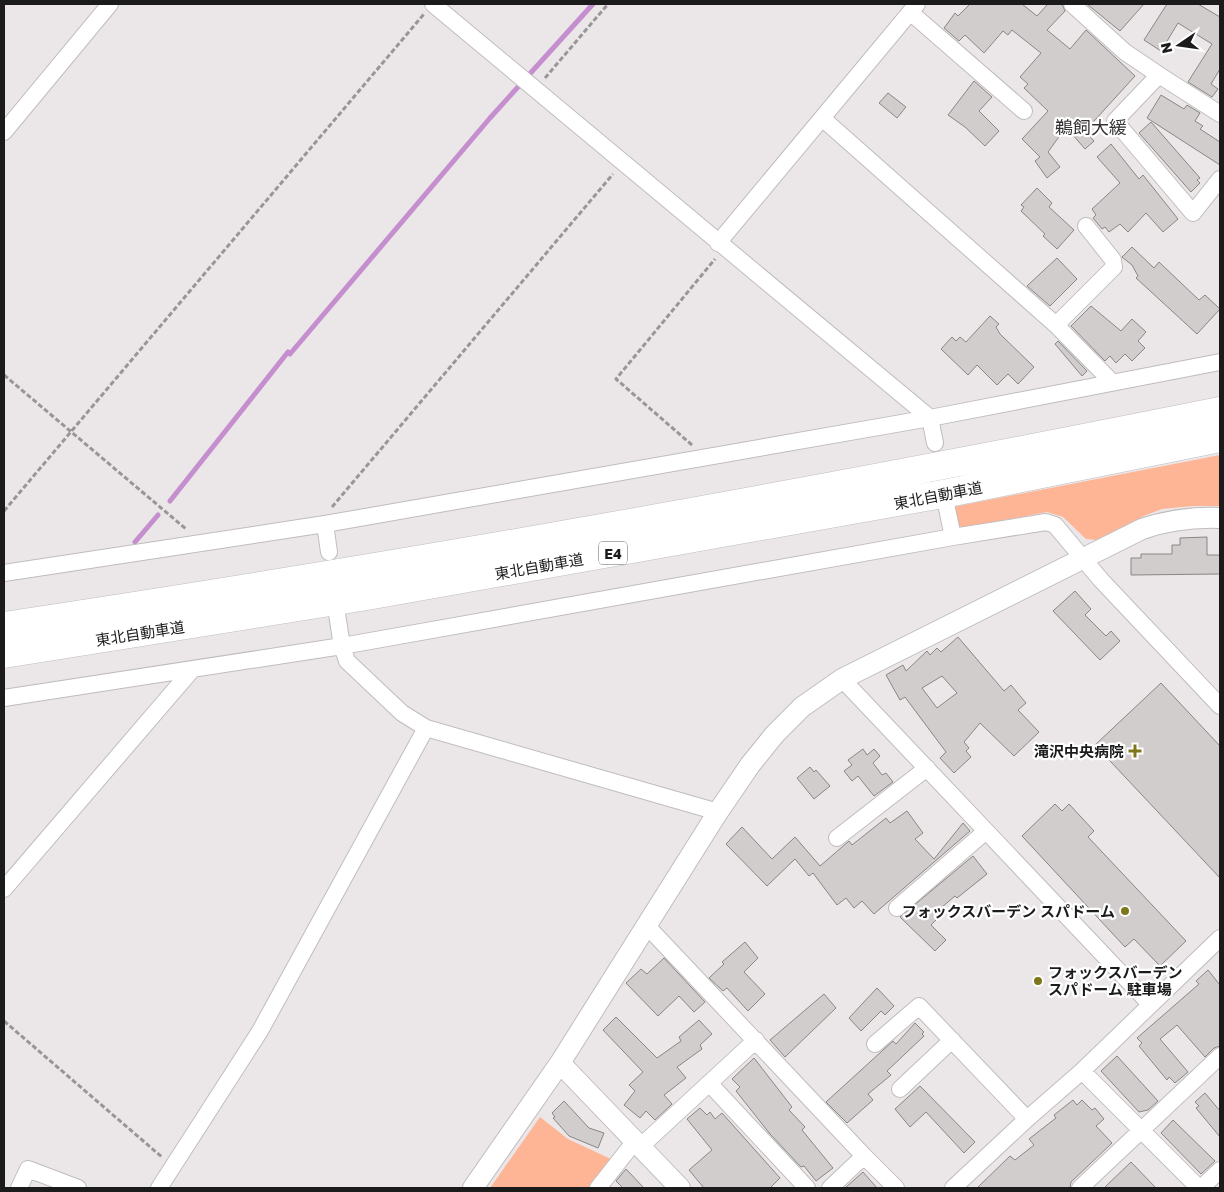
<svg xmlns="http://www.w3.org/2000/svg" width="1224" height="1192" viewBox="0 0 1224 1192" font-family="'Golos Text','Noto Sans JP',sans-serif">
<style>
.green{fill:#feb596}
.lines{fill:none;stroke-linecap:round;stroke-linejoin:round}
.stream{stroke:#c58ece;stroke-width:5}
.building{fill:#d1cdcd;stroke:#898685;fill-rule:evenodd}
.minor-casing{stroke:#c0bcbd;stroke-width:18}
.tertiary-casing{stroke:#c0bcbd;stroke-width:22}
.motorway-casing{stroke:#c0bcbd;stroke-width:29}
.path{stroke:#999697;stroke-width:3;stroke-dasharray:5 2.5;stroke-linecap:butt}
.minor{stroke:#fff;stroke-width:16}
.tertiary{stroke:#fff;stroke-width:20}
.motorway{stroke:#fff;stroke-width:28}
.poi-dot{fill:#7d761b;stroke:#fff;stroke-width:2}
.labels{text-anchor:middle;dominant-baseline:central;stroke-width:4.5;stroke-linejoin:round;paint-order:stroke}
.shield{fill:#fff;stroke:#605f5f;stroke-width:1}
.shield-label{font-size:14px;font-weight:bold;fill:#1c1b1b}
.street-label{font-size:15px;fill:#1c1b1b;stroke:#fff}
.poi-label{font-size:15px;font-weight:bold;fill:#1c1b1b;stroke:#fff;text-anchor:end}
.quarter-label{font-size:18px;fill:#343131;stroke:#fff}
</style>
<rect width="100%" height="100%" fill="#ebe7e8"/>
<path class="green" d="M1220 455V506H1193L1162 509 1146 515 1096 540 1086 539 1063 517 1047 512 958 529 953 507Z
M540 1117 568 1139 611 1159 590 1188H490Z"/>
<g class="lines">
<path class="stream" d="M170 501 288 352 290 354 490 118 593 4
M135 542 158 515"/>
</g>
<path class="building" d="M970 4H1022L1037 16 1048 4H1062L1065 11 1047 30 1070 49 1086 30 1135 76 1085 131 1094 141 1085 149 1066 127 1048 152 1060 167 1047 178 1035 161 1040 157 1022 139 1048 111 1024 88 1028 84 1020 77 1041 53 1012 30 1008 35 1003 31 984 53 965 35 959 41 944 28 955 13 958 16Z
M1087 4H1144L1120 31Z
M1167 4H1198L1220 17V69L1211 84 1218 89 1212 97 1188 82 1212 44 1178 23 1161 51 1144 40Z
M974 81 992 97 979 111 999 131 985 146 965 127 948 115Z
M888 93 906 107 897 118 879 103Z
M1161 95 1184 109 1187 105 1200 113 1195 121 1203 126 1200 129 1220 142V165L1147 118Z
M1151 122 1200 178 1197 180 1200 183 1191 192 1139 133Z
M1111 144 1139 179 1143 175 1178 219 1163 232 1146 213 1128 232 1120 224 1109 232 1105 227 1102 229 1093 218 1096 215 1092 209 1120 183 1097 157Z
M1037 188 1052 203 1049 207 1074 230 1057 249 1043 236 1045 234 1021 211 1024 207 1021 205Z
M1132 247 1154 268 1159 262 1199 300 1205 295 1220 309 1197 334 1136 278 1138 276 1132 265 1122 257Z
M1057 258 1077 279 1050 306 1027 286Z
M1091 306 1121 331 1132 319 1146 332 1138 341 1145 348 1132 361 1125 354 1116 363 1110 356 1105 361 1071 326Z
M990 316 999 324 996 327 1000 334 1034 367 1018 384 1008 374 997 385 977 365 968 375 941 349 952 337 956 341 960 337 966 342Z
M1058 341 1087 371 1082 376 1055 344Z
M1207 537V555H1220V574L1131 575V558H1141V554H1172V545H1180V538Z
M1075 591 1091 609 1085 615 1106 636 1111 631 1120 641 1100 660 1053 611Z
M958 637 1004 691 1011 685 1026 703 1018 710 1039 732 1014 756 980 723 964 742 969 748 966 751 971 757 954 773 940 758 946 752 905 697 900 700 886 675 903 665 906 671 927 651 930 655 937 648 941 652ZM942 676 957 693 937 708 922 688Z
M1161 683 1220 746V878L1095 745Z
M863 749 867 755 874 749 880 756 873 763 882 775 886 773 893 782 874 796 858 776 852 781 844 771 852 765 848 760Z
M810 767 814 772 816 770 830 786 814 799 797 778Z
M1055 804 1062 811 1069 804 1094 831 1088 837 1186 941 1160 966 1134 939 1125 947 1022 836Z
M907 811 923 833 915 839 934 859 963 823 970 831 874 914 862 901 854 908 846 898 837 905 813 873 809 876 795 859 767 886 726 844 742 827 772 859 795 837 820 866 849 841 852 845 886 818 890 823Z
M973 856 987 874 957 898 955 896 935 913 939 917 931 925 946 940 935 951 900 917Z
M745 942 758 958 744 972 765 994 748 1011 727 988 723 991 709 978 724 964 722 962Z
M664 958 705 1002 694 1012 679 996 658 1016 626 983 641 969 647 974Z
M1208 970 1220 985V1046L1214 1048 1205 1057 1177 1025 1160 1039 1188 1072 1175 1083 1169 1077 1167 1080 1139 1046 1142 1043 1137 1038 1199 984 1196 981Z
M877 988 894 1006 885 1015 881 1011 861 1031 849 1018Z
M824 994 836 1008 785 1057 770 1040Z
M616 1017 657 1058 681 1041 679 1037 699 1020 712 1034 700 1045 702 1049 677 1067 686 1078 664 1095 672 1104 655 1120 646 1111 640 1118 624 1105 635 1091 629 1085 643 1072 603 1030Z
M915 1023 924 1032 922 1034 924 1036 887 1071 891 1075 868 1094 873 1100 847 1123 826 1102 893 1041 896 1044Z
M1117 1056 1158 1101 1148 1110 1139 1112 1101 1071Z
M754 1058 792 1107 789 1110 805 1127 802 1130 833 1168 816 1181 804 1166 801 1167 770 1134 736 1091 740 1087 732 1079Z
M920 1086 975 1142 964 1153 926 1112 910 1127 895 1109Z
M1205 1093 1220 1111V1137L1196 1108 1199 1106 1195 1102Z
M1073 1100 1077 1105 1082 1100 1092 1110 1095 1108 1104 1119 1096 1126 1112 1143 1071 1182 1070 1188H977L1010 1156 1015 1160 1034 1145 1029 1139 1056 1118 1054 1115Z
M564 1101 589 1128 604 1133 598 1148 569 1136 553 1118 555 1117 552 1113Z
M700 1108 707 1115 710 1112 715 1119 722 1113 780 1178 770 1188H704L689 1170 712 1150 687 1119Z
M1173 1120 1215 1161 1201 1174 1161 1133Z
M1131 1162 1156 1188H1104Z
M626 1169 644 1188H623L616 1181Z
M863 1172 877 1188H845Z"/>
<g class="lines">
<defs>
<path id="minor" d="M433 4 930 418 935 443
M1072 4 1125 52 1159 75 1115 121 1193 213 1220 179
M910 12 1024 111
M1159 75 1220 114
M822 118 1056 325 1112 382
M4 132 110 4
M718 243 917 4
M1056 325 1114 267 1113 260 1086 226
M946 504 953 537
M325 524 329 552
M4 573 325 524 930 418 1220 362
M337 614 342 646 347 661 402 713 426 728
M842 679 1150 1004
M4 698 342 646 953 537 1046 522 1055 525 1101 580 1220 706
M837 838 927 768
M4 889 191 671
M897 908 986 831
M647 926 864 1156 830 1188
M875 1044 919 1006 1027 1119
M1082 1071 1199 1188
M709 1083 807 1188
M900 1089 952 1040
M640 1147 756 1040
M864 1156 896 1188
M19 1188 28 1169 78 1188
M159 1188 260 1031 426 728 718 812
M598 1188 635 1141
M953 1188 1027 1119 1082 1071 1220 938
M1080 1188 1220 1056
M1201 1188 1220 1170"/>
<path id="tertiary" d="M560 1063 680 1188
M473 1188 560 1063 718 812 750 765 775 734 802 707 842 679 1142 529C1168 520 1192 517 1220 518"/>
<path id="motorway" d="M4 626C411 565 816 492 1220 411
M4 654 367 596 948 493 1220 438"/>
</defs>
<use href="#minor" class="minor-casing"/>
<use href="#tertiary" class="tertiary-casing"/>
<use href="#motorway" class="motorway-casing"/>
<path class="path" d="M545 78 608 4
M4 375 186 529
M692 445 616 379 715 259
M332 507 613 174
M4 511 424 14
M4 1021 163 1158"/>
<use href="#minor" class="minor"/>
<use href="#tertiary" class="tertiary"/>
<use href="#motorway" class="motorway"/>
</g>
<g class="poi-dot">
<path d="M1132.5 743.5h5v5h5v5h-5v5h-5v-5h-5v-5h5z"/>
<circle cx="1125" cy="911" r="5"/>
<circle cx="1038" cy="981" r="5"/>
</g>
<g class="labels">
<rect class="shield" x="599" y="541.5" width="28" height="23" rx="4"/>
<g class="shield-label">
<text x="613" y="553">E4</text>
</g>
<g class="street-label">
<text transform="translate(938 495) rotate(-11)">東北自動車道</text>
<text transform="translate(539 566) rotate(-10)">東北自動車道</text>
<text transform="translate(140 633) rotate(-9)">東北自動車道</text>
</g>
<g class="poi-label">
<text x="1124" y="751">滝沢中央病院</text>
<text x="1115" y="911">フォックスバーデン スパドーム</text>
<text x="1048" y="972" text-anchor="start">フォックスバーデン<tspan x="1048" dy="17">スパドーム 駐車場</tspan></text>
</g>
<g class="quarter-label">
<text x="1091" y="127">鵜飼大緩</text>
</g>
</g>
<rect width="1224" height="1192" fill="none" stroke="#1c1b1b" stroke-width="10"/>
<g transform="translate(1179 45) rotate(257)" stroke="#ffffff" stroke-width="4" paint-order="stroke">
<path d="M0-4L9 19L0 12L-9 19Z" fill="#1c1b1b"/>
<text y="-8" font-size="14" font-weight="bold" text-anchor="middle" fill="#1c1b1b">N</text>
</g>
</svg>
